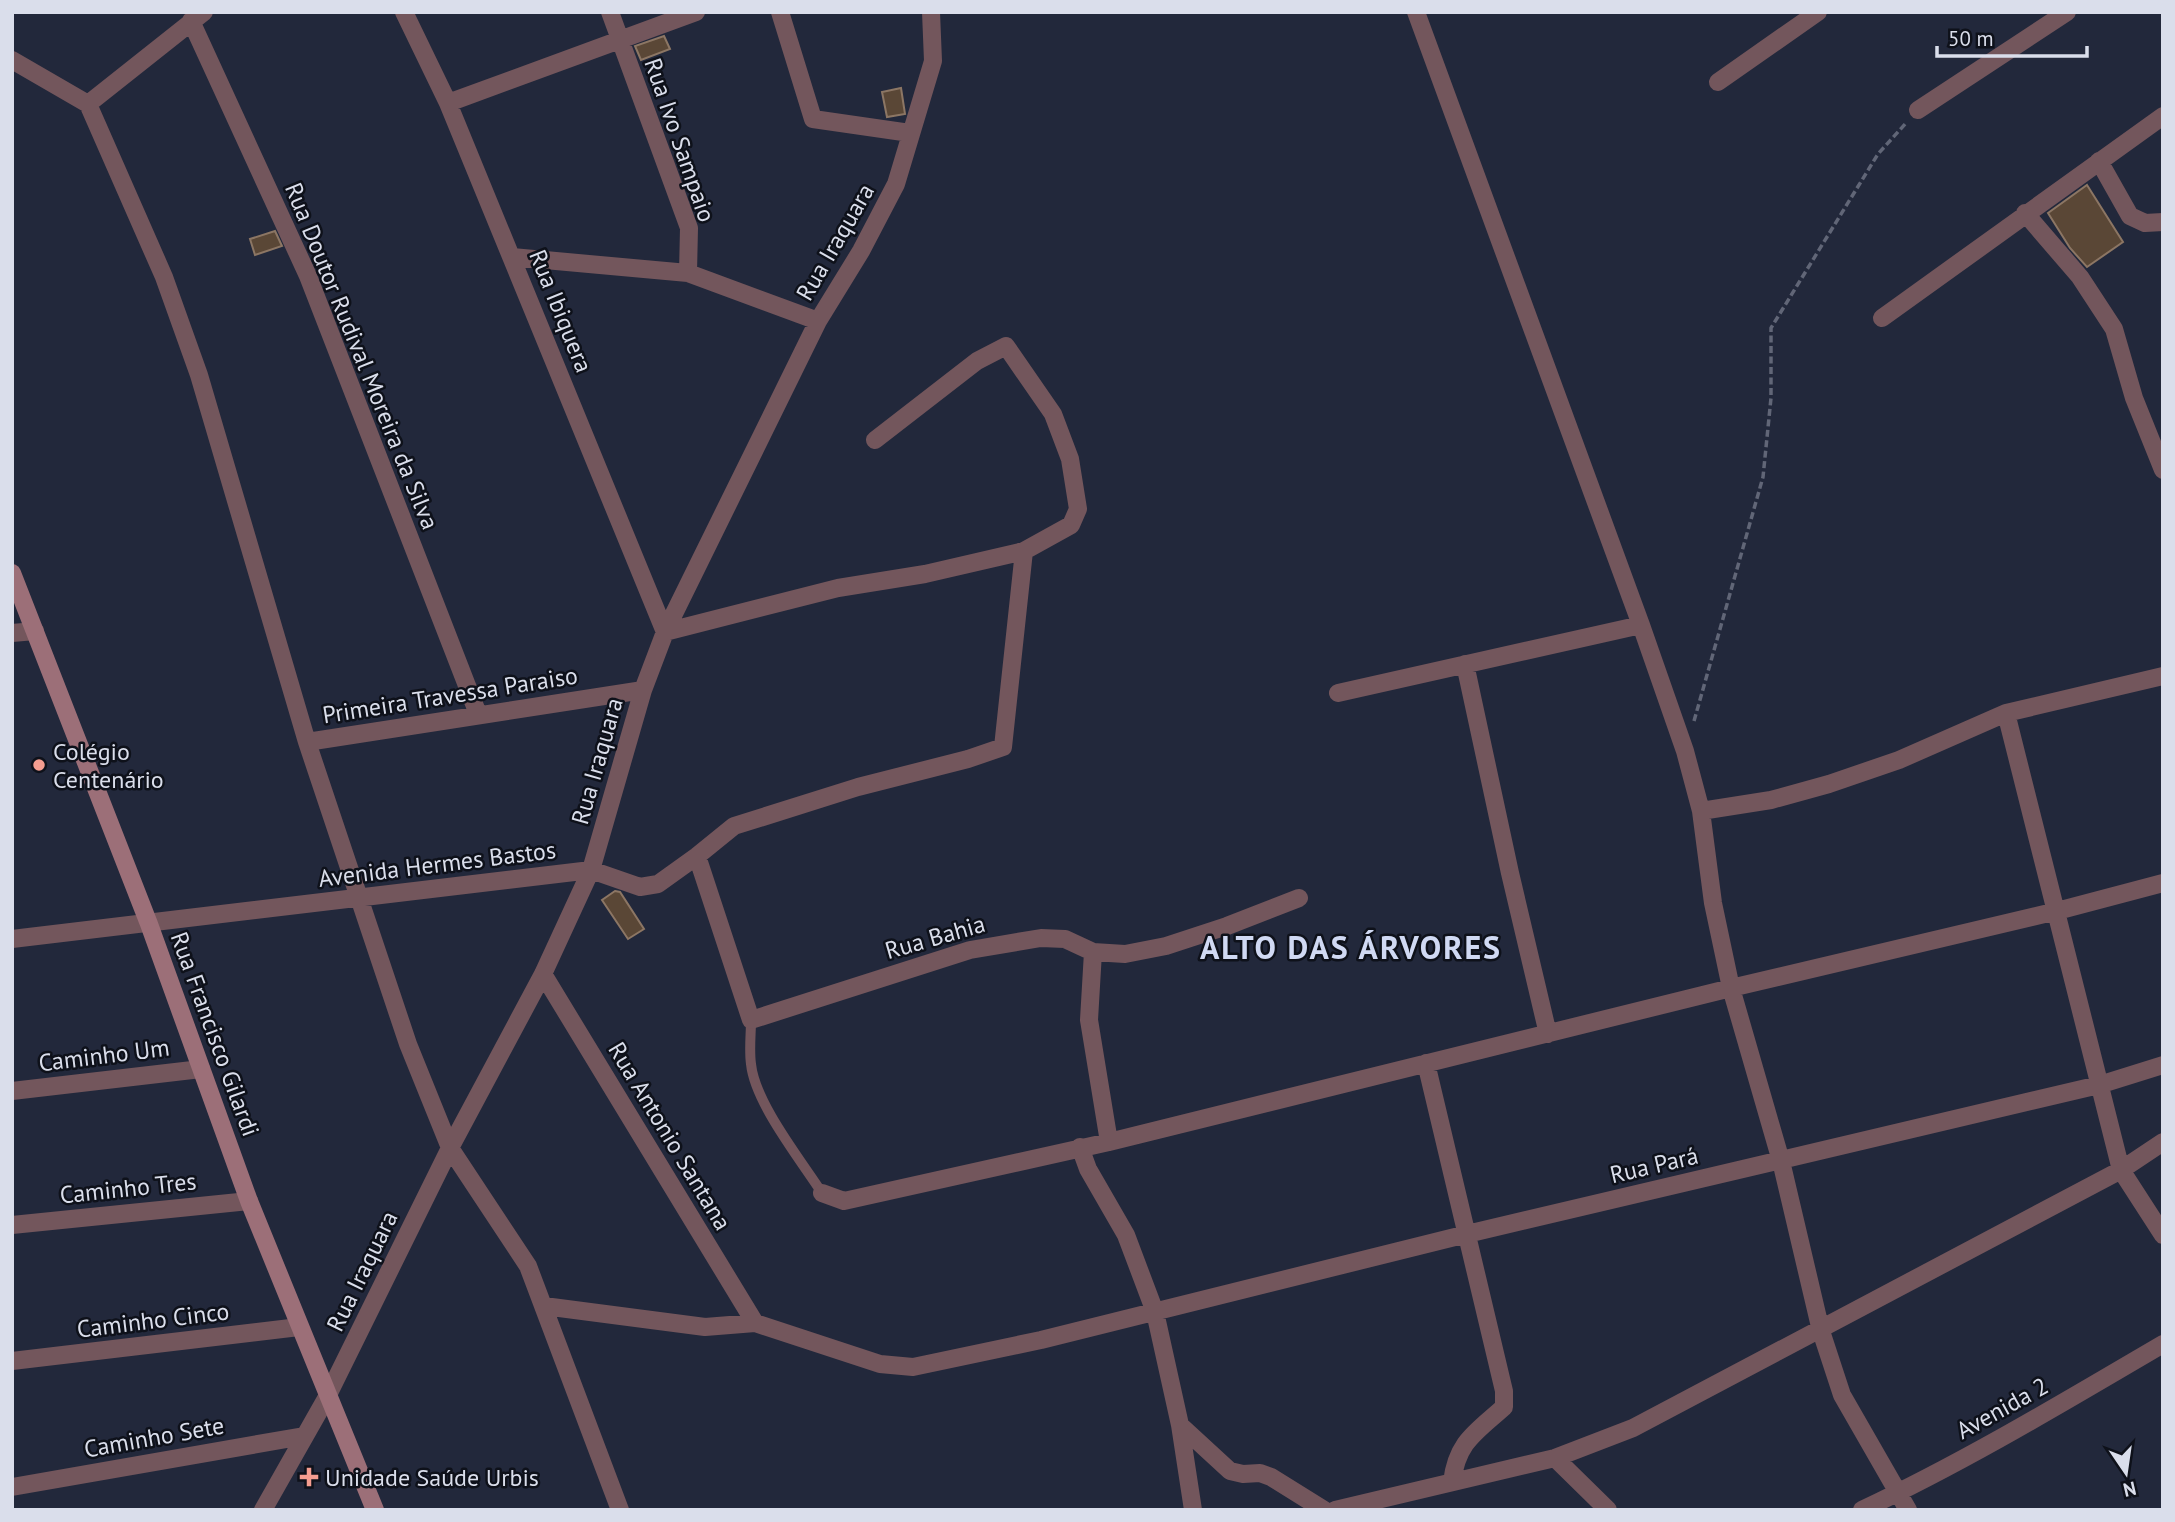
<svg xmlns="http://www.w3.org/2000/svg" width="2175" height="1522" viewBox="0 0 2175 1522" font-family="'PT Sans',sans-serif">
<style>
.building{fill:#5a4736;stroke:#8c7664;stroke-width:2}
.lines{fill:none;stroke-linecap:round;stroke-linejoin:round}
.path{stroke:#616677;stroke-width:3.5;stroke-dasharray:7 3.5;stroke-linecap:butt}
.lane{stroke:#73565c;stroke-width:10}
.street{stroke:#73565c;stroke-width:18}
.secondary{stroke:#9c6f78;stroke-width:18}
.poi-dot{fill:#f59d90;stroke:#0e111a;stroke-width:2.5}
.labels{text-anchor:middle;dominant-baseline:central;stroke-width:5;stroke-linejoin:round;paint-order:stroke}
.street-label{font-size:24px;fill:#dadeeb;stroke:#0e111a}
.poi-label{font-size:24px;fill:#dadeeb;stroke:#0e111a;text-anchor:start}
.district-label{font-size:32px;font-weight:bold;letter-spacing:2px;fill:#d0d9f3;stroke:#0e111a}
</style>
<rect width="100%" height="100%" fill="#22283b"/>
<path class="building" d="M664 36 670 49 641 60 635 46Z
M901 88 905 114 887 117 882 92Z
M2087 185 2123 242 2087 267 2070 248 2048 213Z
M275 231 282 246 255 255 250 239Z
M615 891 620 892 644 929 628 939 602 900Z"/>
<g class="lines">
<path class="path" d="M1694 721 1763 477 1771 398V328L1878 154 1907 122"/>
<path class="lane" d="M751 1020C751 1034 749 1050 751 1064 755 1103 800 1159 822 1193"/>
<path class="street" d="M404 12 448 103 665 632 838 588 925 574 1024 551 1071 525 1078 509 1070 459 1053 414 1006 346 977 361 875 440
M610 12 689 228 688 273
M780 12 813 119 910 133
M1416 12 1641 625 1685 751 1701 811 1713 903 1731 988 1781 1161 1821 1331 1842 1395 1908 1510
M191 21 308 276 478 714
M12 60 88 104 164 277 199 375 307 742 408 1044 450 1148 528 1266 620 1510
M1718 82 1818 12
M448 103 696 12
M88 104 204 12
M1918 110 2067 12
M2099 161 2130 216 2145 223 2163 222
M2025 213 2080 277 2114 329 2134 398 2163 470
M512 257 688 273 818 321
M1882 318 2163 116
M12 633 35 631
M1465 664 1510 873 1548 1034
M1338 693 1641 625
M2006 713 2121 1170 2163 1235
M307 742 643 690
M1701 811 1771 800 1829 784 1899 760 2006 713 2163 676
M697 856 751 1020 970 950 1041 938 1065 939 1093 952 1125 954 1166 946 1227 926 1299 898
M12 939 591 870 640 887 658 884 697 856 734 826 858 787 968 759 1003 747 1024 551
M1093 952 1089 1020 1109 1142
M543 974 755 1323
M1426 1063 1504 1391V1407C1475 1433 1457 1442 1452 1482
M12 1091 201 1069
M1080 1147 1088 1169 1126 1235 1155 1312 1180 1425 1193 1510
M822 1193 844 1201 1109 1142 1731 988 2057 911 2163 883
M12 1225 249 1201
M544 1306 705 1327 755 1323 880 1364 913 1367 1041 1340 1467 1234 2099 1085 2163 1065
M12 1361 299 1327
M1180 1425 1230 1471 1243 1474 1260 1473 1271 1477 1324 1510
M1555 1458 1608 1510
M12 1487 304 1436
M263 1510 327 1397 450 1148 543 974 591 870 643 690 665 632 818 321 861 251 896 184 933 61 931 12
M1335 1510 1555 1458 1633 1428 2121 1170 2163 1142
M1862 1510C1966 1461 2064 1402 2163 1344"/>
<path class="secondary" d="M12 573 149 924 249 1201 375 1510"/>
</g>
<g class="poi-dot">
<circle cx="39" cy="765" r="7"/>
<path d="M305.5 1466.5h7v7h7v7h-7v7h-7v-7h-7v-7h7z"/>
</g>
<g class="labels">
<g class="street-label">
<text transform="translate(680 140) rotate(71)">Rua Ivo Sampaio</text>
<text transform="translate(835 242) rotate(-60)">Rua Iraquara</text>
<text transform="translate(561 311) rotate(68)">Rua Ibiquera</text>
<text transform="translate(362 356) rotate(68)">Rua Doutor Rudival Moreira da Silva</text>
<text transform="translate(450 695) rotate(-9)">Primeira Travessa Paraiso</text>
<text transform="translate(597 761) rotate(-74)">Rua Iraquara</text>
<text transform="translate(437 864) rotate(-7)">Avenida Hermes Bastos</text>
<text transform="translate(935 937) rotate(-16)">Rua Bahia</text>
<text transform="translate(215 1034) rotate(70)">Rua Francisco Gilardi</text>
<text transform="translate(104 1055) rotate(-7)">Caminho Um</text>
<text transform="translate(670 1136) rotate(59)">Rua Antonio Santana</text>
<text transform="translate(1654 1165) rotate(-13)">Rua Pará</text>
<text transform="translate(128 1188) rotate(-6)">Caminho Tres</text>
<text transform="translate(362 1271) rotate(-64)">Rua Iraquara</text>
<text transform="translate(153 1320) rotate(-7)">Caminho Cinco</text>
<text transform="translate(2002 1408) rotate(-29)">Avenida 2</text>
<text transform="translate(154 1437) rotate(-10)">Caminho Sete</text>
</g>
<g class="poi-label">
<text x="53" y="751">Colégio<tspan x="53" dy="28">Centenário</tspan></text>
<text x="325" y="1477">Unidade Saúde Urbis</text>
</g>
<g class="district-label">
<text x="1351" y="947">ALTO DAS ÁRVORES</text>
</g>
</g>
<rect width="2175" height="1522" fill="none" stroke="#dadeeb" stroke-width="28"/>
<g transform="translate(2126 1473) rotate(167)" stroke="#0e111a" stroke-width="5" paint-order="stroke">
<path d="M0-5L12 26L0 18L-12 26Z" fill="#dadeeb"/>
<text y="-10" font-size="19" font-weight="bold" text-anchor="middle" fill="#dadeeb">N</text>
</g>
<path d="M1937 46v10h150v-10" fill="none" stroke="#dadeeb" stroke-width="3.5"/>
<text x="1948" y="46" font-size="21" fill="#dadeeb" stroke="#0e111a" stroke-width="5" paint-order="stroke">50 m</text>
</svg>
